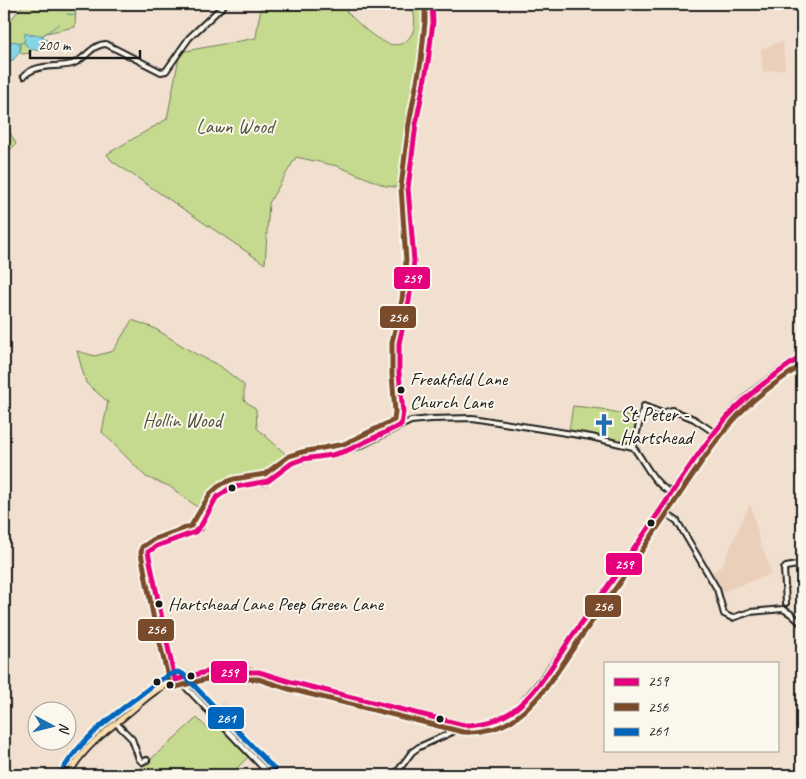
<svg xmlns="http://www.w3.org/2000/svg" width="806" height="779" viewBox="0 0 806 779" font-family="Caveat,sans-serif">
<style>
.built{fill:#ead0bb}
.green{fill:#c5da8f;stroke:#707b56}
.water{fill:#86d5e3;stroke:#5c8b93}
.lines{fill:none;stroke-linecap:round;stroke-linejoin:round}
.stream{stroke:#5c8b93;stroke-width:1}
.minor-casing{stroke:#1c1c1c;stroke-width:8}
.major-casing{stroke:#1c1c1c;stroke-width:8}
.minor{stroke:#fbf7ec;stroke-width:4}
.major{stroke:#fbddab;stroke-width:4.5}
.bus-1-casing{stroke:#fbf7ec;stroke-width:9}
.bus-2-casing{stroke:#fbf7ec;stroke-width:9}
.bus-3-casing{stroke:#fbf7ec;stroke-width:9}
.bus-1{stroke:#e5007d;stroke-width:5}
.bus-2{stroke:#7a4b2a;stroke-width:5}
.bus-3{stroke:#0065bd;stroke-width:5}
.bus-dot{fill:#1c1c1c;stroke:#fbf7ec;stroke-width:2}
.labels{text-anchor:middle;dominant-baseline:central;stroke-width:4;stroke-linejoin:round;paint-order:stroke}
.bus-label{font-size:19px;fill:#1c1c1c;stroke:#fbf7ec;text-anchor:start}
.park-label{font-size:20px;fill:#4f553e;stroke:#fbf7ec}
.poi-label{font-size:20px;fill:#1c1c1c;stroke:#fbf7ec;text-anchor:start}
.line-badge{stroke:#fbf7ec;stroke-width:2}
.badge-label{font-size:14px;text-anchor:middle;font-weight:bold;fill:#fff}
</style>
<rect width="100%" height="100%" fill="#f1e0cf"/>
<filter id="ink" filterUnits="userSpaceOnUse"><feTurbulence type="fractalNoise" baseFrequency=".02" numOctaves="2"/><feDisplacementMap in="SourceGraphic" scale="10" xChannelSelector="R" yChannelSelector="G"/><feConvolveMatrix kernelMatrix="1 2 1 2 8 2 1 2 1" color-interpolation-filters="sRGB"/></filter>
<g filter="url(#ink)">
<path class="built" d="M778 42H783L785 69 763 72 761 49Z
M749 505 752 508 759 539 772 574 724 591 722 597 720 587 712 572 722 566Z
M222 702 242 712 233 734 215 715Z"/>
<path class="green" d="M24 4H76L75 27 46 33 42 36 30 35 24 43 30 49V53L22 54 20 52V47L8 44 4 45V28Z
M262 4H339C353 17 391 63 410 37 417 28 415 14 411 4H427L428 25 404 188 386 186 337 166 296 157 269 203 265 264 112 161 107 154 167 119 180 52 256 38 258 23Z
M4 121 16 144 4 156Z
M132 320 154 328 194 353 220 366 244 385V400L256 409 257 428 292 460 272 476 260 481 243 482 227 487 200 509 169 486 146 477 102 432 108 402 86 383 77 351 95 356 113 351Z
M573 406 601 409 640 418 633 443 569 431Z
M197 718 208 729 215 722 248 757 230 775H133Z"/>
<path class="water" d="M25 33 30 35H41L47 40 40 51 30 49 24 43Z
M14 41 20 43V52L13 60 4 62V45Z"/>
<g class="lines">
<path class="stream" d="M67 14 76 15
M42 36 59 24
M20 43 24 42"/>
<defs>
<path id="minor" d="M24 76C36 63 57 68 72 64 85 60 92 44 106 44L161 72 166 71 189 38 225 4
M401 425 403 412 399 373V343L409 301 414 261 408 188 416 124 428 62 433 22 432 4
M633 447 644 406 662 413 672 410 694 419 715 433
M661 510 677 521 717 589 724 614 732 618 750 612 783 609 791 614 802 624
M786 603 784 569 786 567 802 564
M178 679 270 775
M175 680 161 618 148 552 157 546 195 532 200 528 211 505 221 493 230 487 266 482 292 462 314 457 336 454 360 446 411 421 431 419 472 418 591 437 633 447C647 465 651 481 671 493
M116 723 132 739 139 759 142 762 147 760
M395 775 412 752 419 747 459 729 464 725"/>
<path id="major" d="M68 775C82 750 103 733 125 716 141 703 159 685 179 679 199 672 225 670 246 671 266 672 286 681 305 686 358 699 411 712 464 725 481 726 505 719 517 707 539 687 558 656 575 632 604 592 633 552 660 511 682 478 703 445 729 415 749 391 776 373 802 356"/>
</defs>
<use href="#minor" class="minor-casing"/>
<use href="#major" class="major-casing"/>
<use href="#minor" class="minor"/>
<use href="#major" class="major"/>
<defs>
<path id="bus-1" d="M432 4 433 22 428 62 416 124 408 188 414 261 409 301 399 343V373L403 412 401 425 346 451 332 455 303 459 292 463 268 481 230 488 216 498 202 524 195 532 157 546 148 552 175 680 206 672H259L291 682 464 725C480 725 497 721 511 712 538 693 556 659 575 632 600 597 625 563 649 527 672 493 693 459 719 427 742 398 771 377 802 356"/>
<path id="bus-2" d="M425 4V22L421 61 409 123 401 187 406 261 402 300 392 342V374L395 412 394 420 344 444 302 452 289 456 265 474 234 479 221 484 210 494 191 526 154 539 142 547 141 553 154 620 170 685 176 687 207 679H258L289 689 463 732C482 733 502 728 517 717 545 696 563 662 583 634 607 600 632 566 655 531 683 491 708 447 742 411 760 393 781 379 802 365"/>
<path id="bus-3" d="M62 771C81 739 110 718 139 696 151 687 164 675 178 672L183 674 275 770"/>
</defs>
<use href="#bus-1" class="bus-1-casing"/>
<use href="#bus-2" class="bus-2-casing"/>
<use href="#bus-3" class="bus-3-casing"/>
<use href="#bus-1" class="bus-1"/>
<use href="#bus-2" class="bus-2"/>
<use href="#bus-3" class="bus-3"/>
</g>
</g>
<defs>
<symbol id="church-bare" viewBox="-9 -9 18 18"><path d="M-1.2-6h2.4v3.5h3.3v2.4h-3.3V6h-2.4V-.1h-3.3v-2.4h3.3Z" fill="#1f6fb2" stroke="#fbf7ec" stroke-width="2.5" paint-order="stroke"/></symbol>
</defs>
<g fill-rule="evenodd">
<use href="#church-bare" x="588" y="409" width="32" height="32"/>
</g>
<g class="bus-dot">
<circle cx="401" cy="390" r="4.5"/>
<circle cx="232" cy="488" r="4.5"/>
<circle cx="651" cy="523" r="4.5"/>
<circle cx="159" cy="604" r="4.5"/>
<circle cx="191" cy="676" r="4.5"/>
<circle cx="157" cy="682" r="4.5"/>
<circle cx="170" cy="685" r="4.5"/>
<circle cx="440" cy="719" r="4.5"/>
</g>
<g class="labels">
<g class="bus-label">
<text x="410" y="379">Freakfield Lane<tspan x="410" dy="23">Church Lane</tspan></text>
<text x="168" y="604">Hartshead Lane Peep Green Lane</text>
</g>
<g class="park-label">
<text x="235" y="126">Lawn Wood</text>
<text x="182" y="420">Hollin Wood</text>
</g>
<g class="poi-label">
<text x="620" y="414">St Peter -<tspan x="620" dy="23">Hartshead</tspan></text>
</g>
</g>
<g class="line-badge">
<rect x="393" y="266" width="38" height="24" rx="5" fill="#e5007d"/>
<rect x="379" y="305" width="38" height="24" rx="5" fill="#7a4b2a"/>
<rect x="605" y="552" width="38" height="24" rx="5" fill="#e5007d"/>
<rect x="584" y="594" width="38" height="24" rx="5" fill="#7a4b2a"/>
<rect x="137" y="618" width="38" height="24" rx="5" fill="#7a4b2a"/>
<rect x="210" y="660" width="38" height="24" rx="5" fill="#e5007d"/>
<rect x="207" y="706" width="38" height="24" rx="5" fill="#0065bd"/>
</g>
<g class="badge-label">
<text x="412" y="283">259</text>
<text x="398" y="322">256</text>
<text x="624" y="569">259</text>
<text x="603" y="611">256</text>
<text x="156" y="634">256</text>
<text x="229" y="677">259</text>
<text x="226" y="723">261</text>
</g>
<rect width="806" height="779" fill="none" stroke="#fbf7ec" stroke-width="20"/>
<rect x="10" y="10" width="786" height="759" fill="none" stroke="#1c1c1c" stroke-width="2" filter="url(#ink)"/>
<rect x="604" y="662" width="175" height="90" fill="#fbf7ec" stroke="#a29f99"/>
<rect x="614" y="678" width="25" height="8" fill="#e5007d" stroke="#a29f99"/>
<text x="648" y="686" font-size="15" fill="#1c1c1c">259</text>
<rect x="614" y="703" width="25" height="8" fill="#7a4b2a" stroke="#a29f99"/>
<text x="648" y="712" font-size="15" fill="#1c1c1c">256</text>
<rect x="614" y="728" width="25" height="8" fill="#0065bd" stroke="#a29f99"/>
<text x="648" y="736" font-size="15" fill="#1c1c1c">261</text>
<g transform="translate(52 726) rotate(97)"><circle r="24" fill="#fbf7ec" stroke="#a29f99"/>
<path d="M0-4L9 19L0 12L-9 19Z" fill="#1f6fb2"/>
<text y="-8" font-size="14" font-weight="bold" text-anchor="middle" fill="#1c1c1c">N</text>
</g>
<path d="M30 50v8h110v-8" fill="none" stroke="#1c1c1c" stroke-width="2.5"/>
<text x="38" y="50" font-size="15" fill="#1c1c1c" stroke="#fbf7ec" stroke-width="4" paint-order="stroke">200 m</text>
</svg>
